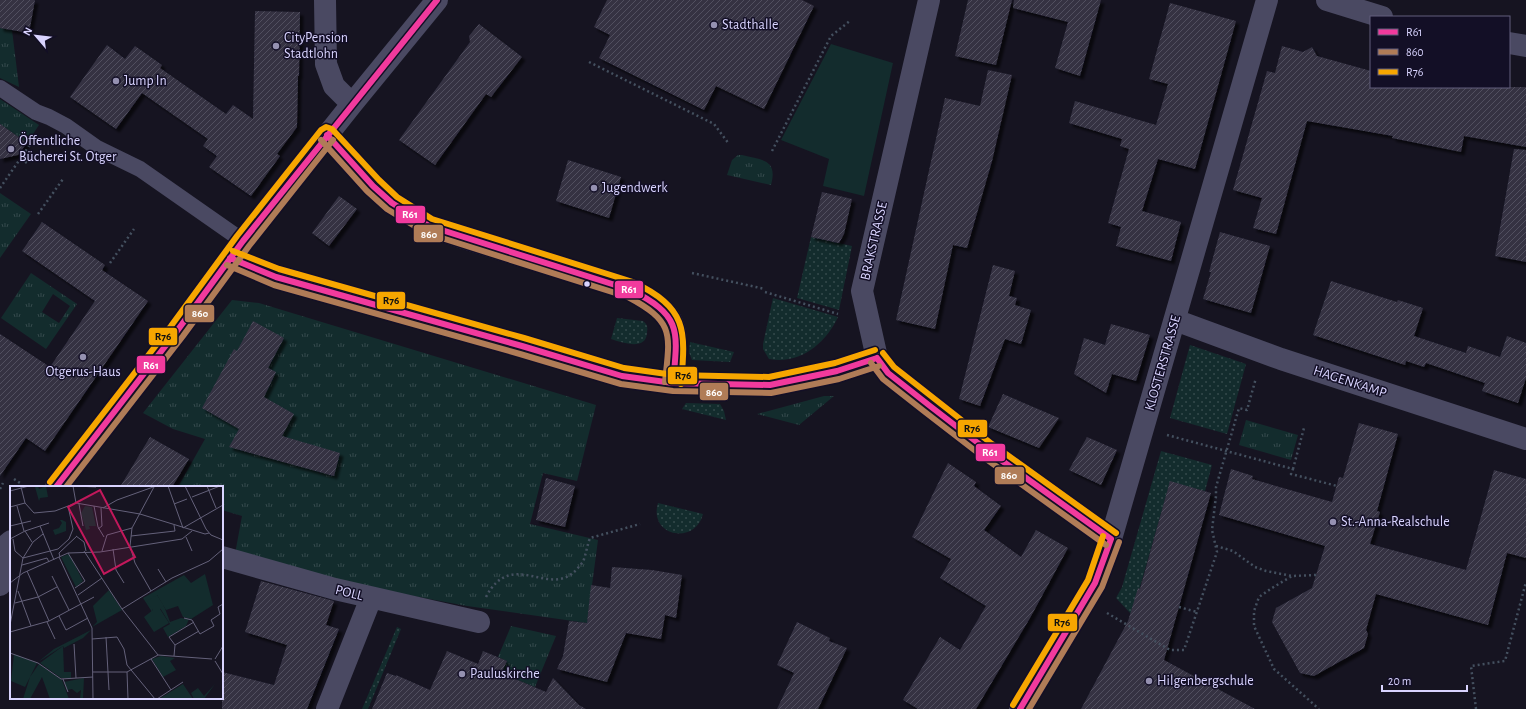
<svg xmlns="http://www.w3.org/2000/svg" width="1526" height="709" viewBox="0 0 1526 709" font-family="'Alegreya Sans',sans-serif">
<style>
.grass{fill:url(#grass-tufts);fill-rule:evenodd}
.park{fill:#132c2d}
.garden{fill:url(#garden-dots)}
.building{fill:url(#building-hatch);filter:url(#shadow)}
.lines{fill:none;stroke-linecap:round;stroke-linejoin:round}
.path{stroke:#44505f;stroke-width:2.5;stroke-dasharray:2 3;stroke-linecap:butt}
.lane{stroke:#4a4962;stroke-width:16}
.street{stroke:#4a4962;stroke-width:22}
.bus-1-casing{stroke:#130f26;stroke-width:9}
.bus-2-casing{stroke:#130f26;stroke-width:9}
.bus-3-casing{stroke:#130f26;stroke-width:9}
.bus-1{stroke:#f13a9d;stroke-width:6}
.bus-2{stroke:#b07c57;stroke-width:6}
.bus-3{stroke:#f7a600;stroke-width:6}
.poi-dot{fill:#9591b1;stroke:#130f26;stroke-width:1.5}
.bus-dot{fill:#d9d4ff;stroke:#130f26;stroke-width:1.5}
.labels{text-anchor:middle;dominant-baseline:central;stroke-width:3;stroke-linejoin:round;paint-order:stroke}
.poi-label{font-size:14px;fill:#d9d4ff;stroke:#130f26;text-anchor:start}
.street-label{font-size:14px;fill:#d9d4ff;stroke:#130f26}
.inset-road{fill:none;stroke:#64617a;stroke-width:1}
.view{fill:#c2185b;fill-opacity:0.15;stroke:#c2185b;stroke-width:2}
.inset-edge{fill:none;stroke:#d9d4ff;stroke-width:2}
.line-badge{stroke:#130f26;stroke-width:1.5}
.badge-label{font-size:11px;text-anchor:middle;font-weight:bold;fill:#fff}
.pale-badge-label{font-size:11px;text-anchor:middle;font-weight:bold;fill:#111}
</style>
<defs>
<pattern id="grass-tufts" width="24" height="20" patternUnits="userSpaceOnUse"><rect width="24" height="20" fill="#132c2d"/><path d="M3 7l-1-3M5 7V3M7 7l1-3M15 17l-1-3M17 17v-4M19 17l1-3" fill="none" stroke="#354a4c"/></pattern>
<pattern id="garden-dots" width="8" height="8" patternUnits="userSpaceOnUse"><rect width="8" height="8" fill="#132c2d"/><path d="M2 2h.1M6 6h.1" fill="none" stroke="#354a4c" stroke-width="1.8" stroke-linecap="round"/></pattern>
<pattern id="building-hatch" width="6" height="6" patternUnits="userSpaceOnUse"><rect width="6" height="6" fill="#343243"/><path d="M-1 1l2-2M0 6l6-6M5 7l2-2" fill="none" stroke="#514f5f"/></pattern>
<filter id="shadow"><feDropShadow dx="3.5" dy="3.5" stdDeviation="1" flood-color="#0009"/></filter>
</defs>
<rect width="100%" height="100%" fill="#161421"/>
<path class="grass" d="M0 28 12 30 19 87 0 78Z
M0 99 39 125 27 143 0 124Z
M738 155H742C762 160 778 159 771 185L727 175 732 160Z
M0 193 31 214 0 258Z
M31 273 77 304 46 349 1 318ZM53 294 70 306 59 323 42 312Z
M232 300 259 303 596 405 577 481 543 473 530 524 598 540 587 623 467 606 349 584 235 554 242 516 222 510V487H178L205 439 173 429 143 413Z
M824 396H834L799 425 757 414Z
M1246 420 1298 435 1291 460 1239 445Z
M511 626 556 636 535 687 501 673 507 661 498 657Z"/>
<path class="park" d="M831 44 893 63 864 196 823 186 829 159 781 140Z"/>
<path class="garden" d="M811 237 852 246 839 310 797 298Z
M773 298 838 317C826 343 800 365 769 359L763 349V344Z
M617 318 643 321C647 324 648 327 647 332 647 351 623 343 611 339Z
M690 342 734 352 730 362 692 360 689 352Z
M1190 345 1246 364 1227 434 1170 418Z
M686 403 720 404 724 411 726 420 682 409Z
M1161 451 1212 465 1205 491 1170 482 1132 615 1116 598 1122 587Z
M658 503 703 514C695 546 648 536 658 503Z
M397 627 401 629 368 709H362Z"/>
<path class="building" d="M0 0H35L29 33 0 28Z
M607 0H802L814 6 764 109 716 86 704 110 599 58 610 35 594 27Z
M968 0H1012L996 65 955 56Z
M1014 0H1101L1080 76 1055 68 1068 22 1013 8Z
M1170 3 1236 21 1195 169 1158 159 1142 211 1181 222 1171 261 1116 246 1121 227 1108 223 1129 149 1120 146 1122 139 1069 123 1075 101 1156 125 1168 84 1149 79Z
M255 11 300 12 299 76H298L297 127 277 154 280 156 251 196 209 167 217 156 203 146 208 139 142 93 116 129 70 97 107 45 125 59 135 46 162 65 160 68 226 114 233 105 253 119Z
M479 24 522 57 491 97 486 94 435 165 399 140 470 42 469 36Z
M1282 46 1303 52 1312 47 1317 56 1371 71V87H1526V147L1464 136 1461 152 1392 138 1393 136 1307 121 1276 234 1253 228 1262 198 1233 190 1267 71 1275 73Z
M988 70 1012 75 992 161 967 248 953 245 935 329 896 320 945 98 980 106Z
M0 124 27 143 18 155 0 159Z
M1514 149 1526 150V262L1495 256Z
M568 160 621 177 609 218 556 201Z
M822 192 852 199 844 234 839 243 811 237Z
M339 196 357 209 329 246 312 233Z
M42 222 105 265 102 270 148 301 45 451 26 438 0 476V334L50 367 95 301 22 251Z
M1220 232 1270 246 1251 313 1203 299 1211 272H1209Z
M993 265 1015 271 1009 296 1017 298 1015 305 1031 310 1021 344 1005 339 980 406 959 399Z
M1331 281 1397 302 1398 300 1423 308 1414 336 1466 353 1468 346 1500 357 1507 336 1526 343V378L1518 403 1482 391 1485 383 1426 363 1424 367 1406 361 1405 365 1313 335Z
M253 321 284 338 268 368 276 372 264 397 294 414 282 436 340 453 334 476 229 447 239 429 202 408 234 349 237 351Z
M1111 324 1150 335 1136 381 1112 374 1106 393 1074 374 1084 338 1105 345Z
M1003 394 1059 418 1039 448 988 427Z
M1359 423 1398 434 1377 511 1380 512 1370 544 1466 570 1494 470 1526 479V558L1507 553 1488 625 1376 594 1366 630 1368 634 1364 648 1314 676 1300 673 1272 622 1276 608 1312 588 1325 546 1219 515 1231 469 1253 476 1252 479 1332 502 1339 477 1343 478Z
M150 437 189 459 172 487H120Z
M1087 437 1117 450 1101 485 1069 470Z
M948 463 976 482 974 486 1001 506 984 530 1021 557 1036 530 1068 548 1030 618 976 709H918L903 700 940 637 960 650 986 606 940 578 951 559 912 537Z
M546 478 575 486 565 527 536 520Z
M1170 481 1211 493 1164 660 1255 709H1081L1128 621 1138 588 1140 589Z
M612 567 652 570 682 575 676 618 665 615 661 639 626 633 607 682 557 669 563 656 569 621 587 623 591 585 610 588Z
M261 581 334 601 326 625 339 629 307 709H222V672L274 685 287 645 245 632Z
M797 622 830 638 829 641 847 648 818 709H777L794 673 777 665Z
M447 651 478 664 483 651 507 661 501 673 546 692 553 678 579 705 586 709H372L387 673 396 676V675L430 690Z"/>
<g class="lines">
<path class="path" d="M589 62 714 124 729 144
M772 151 831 36 851 20
M21 159 27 163
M0 188 36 136
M38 214 63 179
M110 263 134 229
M692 273 765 289
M765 292 838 314
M1167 435 1293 469 1291 474 1337 486
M1293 469 1304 428
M14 479 20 483
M0 489 3 483
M1216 546 1233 551 1255 567 1266 571 1292 576
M1316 575 1292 576 1272 588 1259 597 1254 611V626L1274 669 1319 709
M486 597C512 547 550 600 577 569 579 567 581 564 583 562 586 554 587 546 590 538L640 524
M1179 607 1197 612
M1107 613 1170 650H1184L1217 552 1212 530 1216 496V487L1239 408 1247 410 1256 378
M1476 709 1471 666 1505 661 1526 582"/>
<path class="lane" d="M0 88 36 112 49 117 66 126 97 148 140 169 243 241"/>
<path class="street" d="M325 0 326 64 334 86 352 104
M929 0 862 291 877 358 888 373 930 406 987 450 1111 539
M1327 0 1382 17
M1509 43 1526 46
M327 135 373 186 392 203 429 226 464 238 631 290C683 314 678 331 673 383
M230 258 276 277 522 346 622 376 673 383 770 385 837 371 877 358
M1175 320 1281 359 1526 439
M56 487 177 331 243 241 352 104 437 0
M222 557 335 589 479 622
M0 585 4 547 11 541
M327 709 371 598
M1020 709 1095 583 1111 539 1267 0"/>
<defs>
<path id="bus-1" d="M327 135 373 186 392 203 429 226 631 290C682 316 678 330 673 383
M230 258 276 277 522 346 622 376 673 383 770 385 837 371 877 358
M877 358 888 373 930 406 987 450 1111 539
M56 487 177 331 243 241 437 0
M1020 709 1095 583 1111 539"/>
<path id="bus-2" d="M321 140 367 191 387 209 426 233 628 297C675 322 670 334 665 382
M227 265 274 285 520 354 621 384 673 391 771 393 839 379 879 366
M871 363 883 379 925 412 982 456 1106 545
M66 487 183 336 249 246 333 140
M1029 709 1102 587 1119 542"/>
<path id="bus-3" d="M233 251 279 269 524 338 624 368 674 375 769 377 835 363 875 350
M883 353 894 367 992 444 1116 533
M50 482 171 326 237 236 321 130 326 127 332 129 379 180 397 197 432 219 633 282C687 308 686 329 681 384
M1013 705 1088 580 1103 536"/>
</defs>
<use href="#bus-1" class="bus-1-casing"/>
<use href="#bus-2" class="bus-2-casing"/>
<use href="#bus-3" class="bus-3-casing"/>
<use href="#bus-1" class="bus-1"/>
<use href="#bus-2" class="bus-2"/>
<use href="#bus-3" class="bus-3"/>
</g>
<g class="poi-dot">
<circle cx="714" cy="25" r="4"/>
<circle cx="276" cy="46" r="4"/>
<circle cx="116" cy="81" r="4"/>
<circle cx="11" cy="149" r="4"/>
<circle cx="594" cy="188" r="4"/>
<circle cx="83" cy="357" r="4"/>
<circle cx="1333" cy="522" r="4"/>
<circle cx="462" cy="674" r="4"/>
<circle cx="1149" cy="681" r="4"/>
</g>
<circle class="bus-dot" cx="587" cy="284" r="3.5"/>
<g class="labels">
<g class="poi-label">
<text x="722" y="25">Stadthalle</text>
<text x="284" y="38">CityPension<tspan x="284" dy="16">Stadtlohn</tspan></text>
<text x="124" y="81">Jump In</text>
<text x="19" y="141">Öffentliche<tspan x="19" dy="16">Bücherei St. Otger</tspan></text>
<text x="602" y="188">Jugendwerk</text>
<text x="83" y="372" text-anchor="middle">Otgerus-Haus</text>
<text x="1341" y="522">St.-Anna-Realschule</text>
<text x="470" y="674">Pauluskirche</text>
<text x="1157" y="681">Hilgenbergschule</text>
</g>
<g class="street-label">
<text transform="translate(874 241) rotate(-77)">BRAKSTRASSE</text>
<text transform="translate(1163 363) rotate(-74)">KLOSTERSTRASSE</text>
<text transform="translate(1350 382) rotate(18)">HAGENKAMP</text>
<text transform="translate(349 593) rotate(14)">POLL</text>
</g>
</g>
<g transform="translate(10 486)">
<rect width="213" height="213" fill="#161421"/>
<path d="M75 20 82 21 86 40H79L80 43 76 44 71 27ZM99 104 112 124 82 141 87 136 83 120ZM154 120 160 136 171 132 179 133 176 140 158 151 153 142 160 138 150 122ZM4 168 27 177 15 201 1 195ZM29 178 52 194 59 213H40L32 191 20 213H13L20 191ZM74 192 73 213H70L71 204 67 207 62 203 57 204 54 196ZM173 198 183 213H149Z" fill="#132c2d"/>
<path d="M28 0 29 3 36 0 38 11 30 12 29 15 25 1ZM195 88 203 119 181 133 173 131 168 120 156 124 147 109 142 126 133 112 174 89 181 97ZM81 144 73 152 54 162 53 160 28 176 44 163Z" fill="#132c2d"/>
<path d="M59 68 73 95 66 101 51 71ZM205 198 194 213H184L181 207 188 202 194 210Z" fill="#132c2d"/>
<path d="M50 34H52L56 36V45L45 49 43 44 49 42 52 37ZM147 109 154 120 150 123 159 137 144 146 134 131 143 124 137 115ZM53 160 54 186H61V192H51L30 177ZM151 170 165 172 160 175 166 184 153 191 142 173Z" fill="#132c2d"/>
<path class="inset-road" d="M63 0 66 17M66 0 86 1M158 0 173 42 213 19M175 0 196 43 201 49 213 54M197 0 206 22M11 1 15 17 24 27 45 25 66 17 130 28 195 48 199 47M0 5 19 0M182 11 210 0M69 18 73 40M164 18 177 13M7 20 14 45M84 20 88 41 94 51M0 21 15 17M93 22 107 14 146 0M0 40 21 35M30 40 44 74M122 42 120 60 125 77 141 105M88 43 92 40 91 22M15 45 22 56M66 50 74 56 76 65M121 50 165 45 164 39M176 51 182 65M0 53 15 45 39 37M3 53 5 65 13 72 48 63 59 53 63 43 58 20M103 63 106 84 114 97M74 65 112 123 148 169M92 65 97 49 122 42 144 1M58 67 75 95 65 102M49 71 82 142 83 213M50 71 49 67 67 50M12 79 37 72 39 76M148 83 156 96M17 85 39 135M42 90 59 124M0 97 13 87 58 67 90 66 172 53 182 45M8 105 21 140M68 109 92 92M5 117 28 111 47 101M112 123 162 92 199 75 213 63M49 130 56 144 78 132M174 132 182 134 190 148 204 140 201 134 210 128 208 121 213 118M37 136 45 153M0 139 13 72 23 56 33 48M0 146 39 135 84 111M96 151 99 204M82 153 107 151 114 163 117 179 145 213M64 158 66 192M165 159 159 151 184 136M0 167 28 177 51 193 83 191M164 170 165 159 189 145M141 173 161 204M205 173 213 160M205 175 213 188M83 186H117L148 169 202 173M117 186 118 213M53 193 58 206M147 213 173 196"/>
<path class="view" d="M90 4 125 71 94 88 58 21Z"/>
<rect width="213" height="213" class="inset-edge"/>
</g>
<g class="line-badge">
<rect x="395" y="205" width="31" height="19" rx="4" fill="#f13a9d"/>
<rect x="413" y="224" width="31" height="19" rx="4" fill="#b07c57"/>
<rect x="614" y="280" width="30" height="19" rx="4" fill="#f13a9d"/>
<rect x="376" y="291" width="30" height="19" rx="4" fill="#f7a600"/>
<rect x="184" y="304" width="31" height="19" rx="4" fill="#b07c57"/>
<rect x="148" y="327" width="30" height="19" rx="4" fill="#f7a600"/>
<rect x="136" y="355" width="30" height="19" rx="4" fill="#f13a9d"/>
<rect x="667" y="366" width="31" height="19" rx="4" fill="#f7a600"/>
<rect x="699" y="382" width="30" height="19" rx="4" fill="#b07c57"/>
<rect x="957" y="419" width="31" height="19" rx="4" fill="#f7a600"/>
<rect x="975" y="443" width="31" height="19" rx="4" fill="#f13a9d"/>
<rect x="994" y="466" width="31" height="19" rx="4" fill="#b07c57"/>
<rect x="1047" y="613" width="31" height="19" rx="4" fill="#f7a600"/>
</g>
<g class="badge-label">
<text x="410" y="218">R61</text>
<text x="429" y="238">860</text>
<text x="629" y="293">R61</text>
<text x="200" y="317">860</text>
<text x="151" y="369">R61</text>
<text x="714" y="396">860</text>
<text x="990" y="456">R61</text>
<text x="1009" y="479">860</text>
</g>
<g class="pale-badge-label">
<text x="391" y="304">R76</text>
<text x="163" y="340">R76</text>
<text x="683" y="379">R76</text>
<text x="972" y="432">R76</text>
<text x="1062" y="626">R76</text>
</g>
<rect x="1370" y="16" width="140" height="72" fill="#130f26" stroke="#625e7d"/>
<rect x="1378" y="29" width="20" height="6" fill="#f13a9d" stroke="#625e7d"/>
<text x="1406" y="36" font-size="12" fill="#d9d4ff">R61</text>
<rect x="1378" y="49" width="20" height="6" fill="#b07c57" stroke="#625e7d"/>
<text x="1406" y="56" font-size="12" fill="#d9d4ff">860</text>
<rect x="1378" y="69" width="20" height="6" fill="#f7a600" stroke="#625e7d"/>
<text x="1406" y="76" font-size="12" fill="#d9d4ff">R76</text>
<g transform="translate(36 36) rotate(298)" stroke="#130f26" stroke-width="3" paint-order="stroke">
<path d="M0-3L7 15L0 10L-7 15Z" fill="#d9d4ff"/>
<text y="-6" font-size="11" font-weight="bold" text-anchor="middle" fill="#d9d4ff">N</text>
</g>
<path d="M1382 685v6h85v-6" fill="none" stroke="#d9d4ff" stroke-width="2"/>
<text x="1388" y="685" font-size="12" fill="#d9d4ff" stroke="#130f26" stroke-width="3" paint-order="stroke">20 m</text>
</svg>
